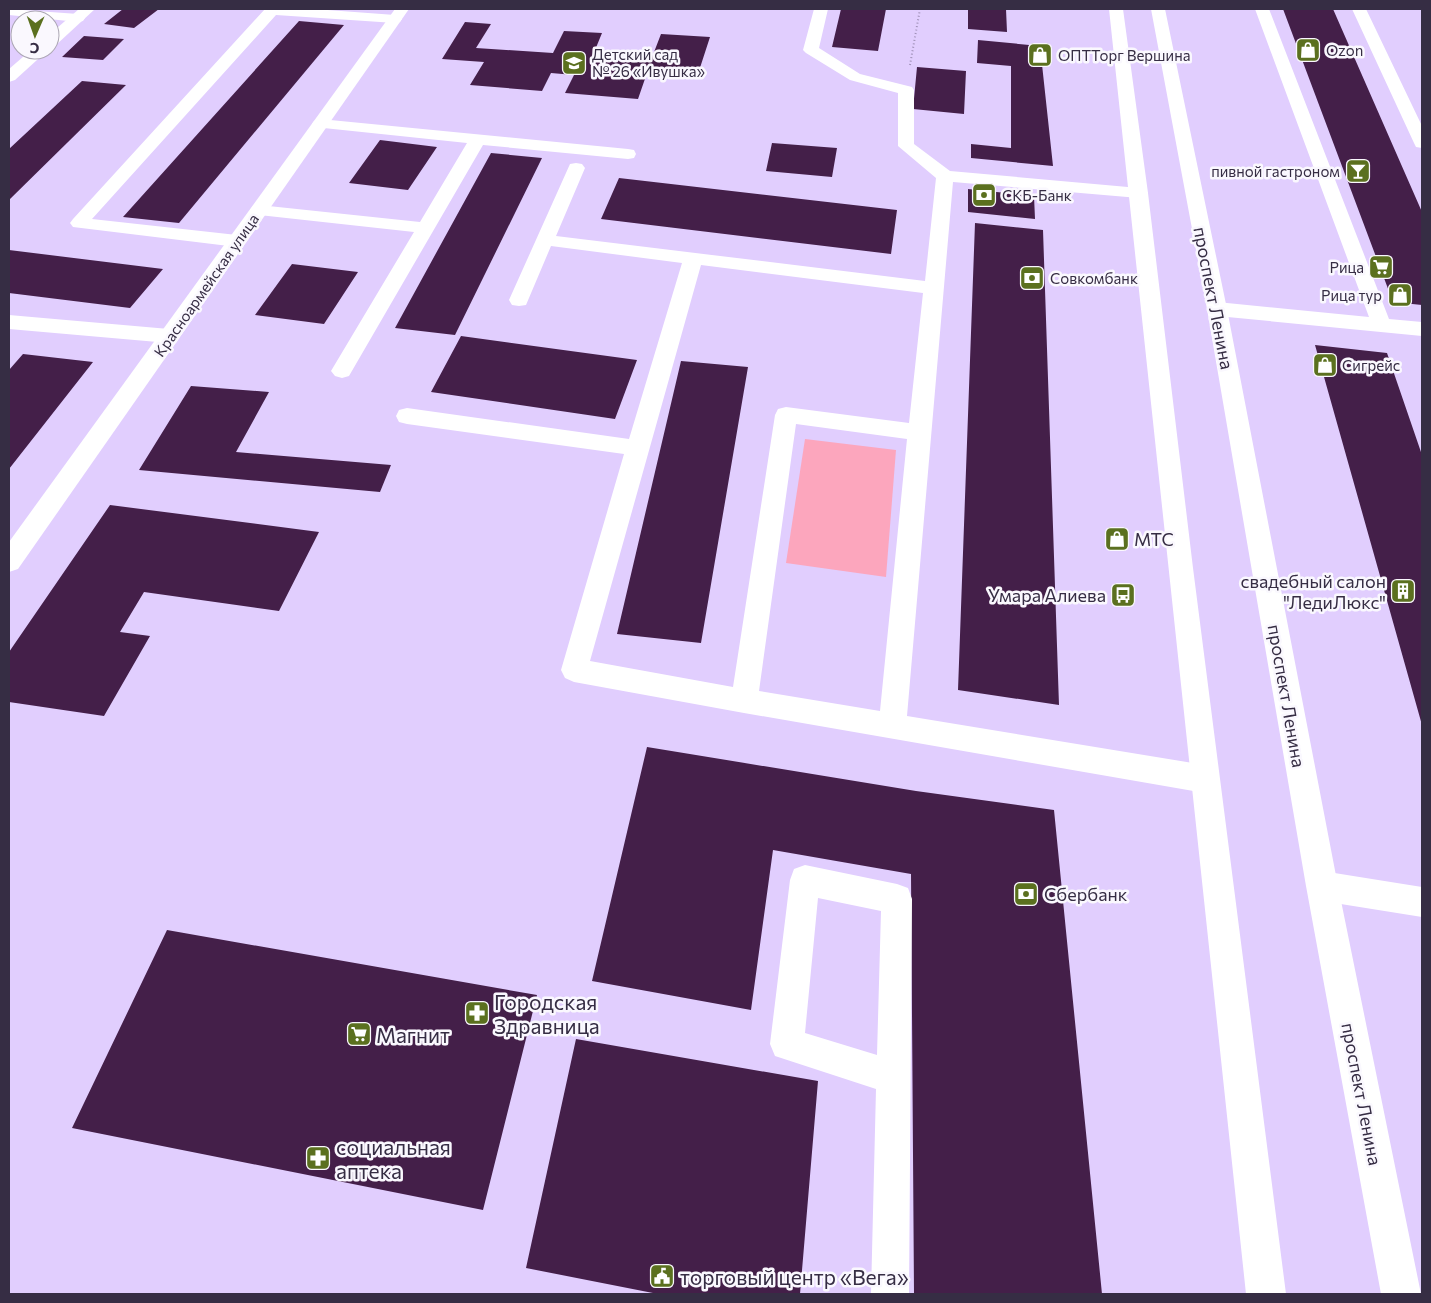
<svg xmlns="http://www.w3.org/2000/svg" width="1431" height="1303" viewBox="0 0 1431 1303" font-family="Commissioner,sans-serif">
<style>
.green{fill:#fca6bd}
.building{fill:#441f49}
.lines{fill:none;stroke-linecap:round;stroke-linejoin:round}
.path{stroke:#9f90b7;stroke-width:2;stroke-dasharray:1 2.5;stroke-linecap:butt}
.service{fill:#fff;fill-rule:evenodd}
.minor{fill:#fff;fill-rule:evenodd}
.tertiary{fill:#fff;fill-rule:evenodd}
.secondary{fill:#fff;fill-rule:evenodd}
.labels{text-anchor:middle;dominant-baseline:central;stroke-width:5;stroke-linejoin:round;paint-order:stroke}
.far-poi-label{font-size:15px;fill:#362d44;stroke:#faf8fe;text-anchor:start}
.far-street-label{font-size:15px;fill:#362d44;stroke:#faf8fe}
.street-label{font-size:18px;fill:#362d44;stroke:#faf8fe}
.poi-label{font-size:18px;fill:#362d44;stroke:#faf8fe;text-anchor:start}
.near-poi-label{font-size:21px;fill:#362d44;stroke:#faf8fe;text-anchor:start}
</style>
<rect width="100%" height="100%" fill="#e1cefe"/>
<path class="green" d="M805 439 896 450 886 577 786 563Z"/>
<path class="building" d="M123 9H159L134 28 104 24Z
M841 9H886L878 51 832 47Z
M968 9H1006L1007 32 968 29Z
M1283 9H1333L1422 212V305L1393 302Z
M299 21 344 25 179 223 123 217Z
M465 22 491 24 476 48 553 53 564 31 602 33 593 55 651 60 661 34 710 37 697 77 647 73 638 99 565 93 574 75 551 73 542 91 470 85 484 62 442 59Z
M84 36 124 39 103 60 62 57Z
M978 40 1040 46 1053 166 971 158V144L1011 148V66L977 63Z
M917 67 966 71 964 114 913 109Z
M82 81 126 85 9 200V149Z
M380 140 437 147 408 190 349 183Z
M772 143 837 148 832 177 766 171Z
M491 153 542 158 455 335 395 328Z
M619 178 897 210 891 254 601 219Z
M968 189 1034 196 1035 219 968 212Z
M975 223 1043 230 1059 705 958 690Z
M9 250 163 269 130 308 9 293Z
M292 264 358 272 324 324 255 315Z
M461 336 637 360 615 419 431 392Z
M1315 345 1387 353 1422 455V725Z
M23 354 93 362 9 469V370Z
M681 361 748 367 701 643 617 634Z
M191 386 269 392 236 452 391 465 380 492 139 470Z
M110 505 319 532 279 611 144 592 120 632 150 636 104 716 9 702V652Z
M647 747 916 791 1054 810 1102 1294H914L911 874 773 850 751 1010 592 981Z
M167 930 537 995 483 1210 72 1128Z
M576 1039 818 1081 800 1294H658L526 1268Z"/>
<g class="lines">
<path class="path" d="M910 65 920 9"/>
<path class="service" d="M9 9 78 14 83 15 85 18 83 21 78 22 9 15Z
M265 9H314L395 15 400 16 402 19 400 22 395 23 276 15 92 219 237 235 244 237 246 241 244 245 237 247 73 227 70 223 73 219Z
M814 9H828L819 48 860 74 912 87 914 90V144L950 171 1139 188 1145 189 1148 193 1145 197 1139 198 953 182 907 716 1205 765 1215 769 1219 779 1215 789 1205 793 744 713 574 682 565 678 561 670 624 454 407 424 399 422 396 416 399 410 407 408 629 439 682 263 551 246 526 305 519 306 512 305 509 300 570 164 576 163 582 164 585 168 556 236 925 281 936 178 898 146V93L850 80 806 53 803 50ZM701 265 923 293 909 423 786 407 778 409 775 415 733 687 590 661ZM796 424 907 439 880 711 759 691Z
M1255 9H1269L1389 319 1422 322V336L1217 316 1210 314 1207 309 1210 304 1217 302 1369 317Z
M1352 9H1366L1422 126V148L1416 147 1414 143Z
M320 119 628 149 634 150 636 154 634 158 628 159 483 145 349 376 342 378 335 376 331 371 414 232 259 215 253 214 250 210 253 206 259 205 420 222 467 143 314 127 312 124 314 121Z
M9 315 169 329 176 331 179 336 176 341 169 343 9 329Z
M805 865 897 884 908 888 912 899 909 1294H871L876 1089 775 1056 770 1044 790 880 794 869ZM818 898 881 911 877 1055 805 1033Z
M1322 871 1422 887V917L1322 901 1311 897 1307 886 1311 875Z"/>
<path class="minor" d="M79 9H95L56 45 50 47V34Z
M31 50H48L15 80 9 82V69Z"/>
<path class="tertiary" d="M395 9H409L18 569 9 572V542Z"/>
<path class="secondary" d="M1109 9H1123L1148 193 1193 568 1286 1294H1246Z
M1151 9H1165L1227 309 1338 886 1421 1294H1381L1306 886 1207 309Z"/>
</g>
<defs>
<symbol id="shop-square" viewBox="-11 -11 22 22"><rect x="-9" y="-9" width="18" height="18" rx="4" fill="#5b701f" stroke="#faf8fe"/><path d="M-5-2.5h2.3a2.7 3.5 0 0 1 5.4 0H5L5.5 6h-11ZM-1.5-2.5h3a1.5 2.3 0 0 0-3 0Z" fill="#fff"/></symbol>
<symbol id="school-square" viewBox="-11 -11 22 22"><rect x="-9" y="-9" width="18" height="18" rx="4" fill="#5b701f" stroke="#faf8fe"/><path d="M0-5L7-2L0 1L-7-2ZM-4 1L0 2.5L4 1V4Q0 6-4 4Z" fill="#fff"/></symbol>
<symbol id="bar-square" viewBox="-11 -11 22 22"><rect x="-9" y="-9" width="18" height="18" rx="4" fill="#5b701f" stroke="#faf8fe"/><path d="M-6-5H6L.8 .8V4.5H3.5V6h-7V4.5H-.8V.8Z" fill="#fff"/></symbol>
<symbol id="bank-square" viewBox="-11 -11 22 22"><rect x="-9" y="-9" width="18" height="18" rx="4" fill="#5b701f" stroke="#faf8fe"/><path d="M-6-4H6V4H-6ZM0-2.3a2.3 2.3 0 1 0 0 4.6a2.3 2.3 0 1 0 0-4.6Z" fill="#fff"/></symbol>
<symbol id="supermarket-square" viewBox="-11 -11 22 22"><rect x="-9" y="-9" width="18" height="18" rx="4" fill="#5b701f" stroke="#faf8fe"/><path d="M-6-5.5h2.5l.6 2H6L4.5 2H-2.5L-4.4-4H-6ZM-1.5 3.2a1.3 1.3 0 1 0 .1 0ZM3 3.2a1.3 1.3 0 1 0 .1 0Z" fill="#fff"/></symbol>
<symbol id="building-square" viewBox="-11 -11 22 22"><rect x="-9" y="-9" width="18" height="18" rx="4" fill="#5b701f" stroke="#faf8fe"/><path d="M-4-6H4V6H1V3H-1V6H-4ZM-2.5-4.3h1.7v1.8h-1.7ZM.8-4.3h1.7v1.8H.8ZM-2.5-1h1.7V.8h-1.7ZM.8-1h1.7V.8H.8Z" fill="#fff"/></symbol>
<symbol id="bus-square" viewBox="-11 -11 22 22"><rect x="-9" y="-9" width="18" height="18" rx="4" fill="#5b701f" stroke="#faf8fe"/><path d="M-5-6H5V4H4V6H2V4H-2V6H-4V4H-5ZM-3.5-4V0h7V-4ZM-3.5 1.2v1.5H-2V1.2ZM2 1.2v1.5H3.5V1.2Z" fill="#fff"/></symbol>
<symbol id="pharmacy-square" viewBox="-11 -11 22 22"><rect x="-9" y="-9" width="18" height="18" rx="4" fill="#5b701f" stroke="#faf8fe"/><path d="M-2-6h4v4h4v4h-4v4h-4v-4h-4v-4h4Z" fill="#fff"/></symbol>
<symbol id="civic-square" viewBox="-11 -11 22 22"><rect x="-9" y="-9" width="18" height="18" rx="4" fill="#5b701f" stroke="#faf8fe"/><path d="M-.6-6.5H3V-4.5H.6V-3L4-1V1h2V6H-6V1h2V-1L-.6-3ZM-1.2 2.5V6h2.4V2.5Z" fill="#fff"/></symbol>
</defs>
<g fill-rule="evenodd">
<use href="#shop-square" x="1294" y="36" width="28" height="28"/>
<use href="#shop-square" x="1026" y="41" width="28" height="28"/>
<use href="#school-square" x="560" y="49" width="28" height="28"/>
<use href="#bar-square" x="1344" y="157" width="28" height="28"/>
<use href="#bank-square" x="970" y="181" width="28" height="28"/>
<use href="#supermarket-square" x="1367" y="253" width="28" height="28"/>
<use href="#bank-square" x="1018" y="264" width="28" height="28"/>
<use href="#shop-square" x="1386" y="281" width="28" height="28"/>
<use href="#shop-square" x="1311" y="351" width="28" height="28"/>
<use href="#shop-square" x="1103" y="525" width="28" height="28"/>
<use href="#building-square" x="1389" y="577" width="28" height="28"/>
<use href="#bus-square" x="1109" y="581" width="28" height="28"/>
<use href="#bank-square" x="1012" y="880" width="28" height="28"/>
<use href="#pharmacy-square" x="463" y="999" width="28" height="28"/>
<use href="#supermarket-square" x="345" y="1020" width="28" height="28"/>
<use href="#pharmacy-square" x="304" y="1144" width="28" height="28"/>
<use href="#civic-square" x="648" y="1262" width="28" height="28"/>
</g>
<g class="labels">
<g class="far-poi-label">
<text x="1326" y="50">Ozon</text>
<text x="592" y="54">Детский сад<tspan x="592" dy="17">№ 26 «Ивушка»</tspan></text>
<text x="1058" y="55">ОПТТорг Вершина</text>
<text x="1340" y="171" text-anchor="end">пивной гастроном</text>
<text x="1002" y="195">СКБ-Банк</text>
<text x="1364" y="267" text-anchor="end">Рица</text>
<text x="1050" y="278">Совкомбанк</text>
<text x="1382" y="295" text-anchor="end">Рица тур</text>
<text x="1342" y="365">Сигрейс</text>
</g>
<g class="far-street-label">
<text transform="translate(206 285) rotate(-55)">Красноармейская улица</text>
</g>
<g class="street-label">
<text transform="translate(1214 298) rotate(79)">проспект Ленина</text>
<text transform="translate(1287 696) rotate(80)">проспект Ленина</text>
<text transform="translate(1362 1094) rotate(79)">проспект Ленина</text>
</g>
<g class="poi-label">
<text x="1134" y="539">МТС</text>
<text x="1386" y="581" text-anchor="end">свадебный салон<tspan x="1386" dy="21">"ЛедиЛюкс"</tspan></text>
<text x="1106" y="595" text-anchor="end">Умара Алиева</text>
<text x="1044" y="894">Сбербанк</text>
</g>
<g class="near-poi-label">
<text x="494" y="1001">Городская<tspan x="494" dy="24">Здравница</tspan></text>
<text x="376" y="1034">Магнит</text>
<text x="336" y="1146">социальная<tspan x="336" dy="24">аптека</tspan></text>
<text x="680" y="1276">торговый центр «Вега»</text>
</g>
</g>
<rect width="1431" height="1303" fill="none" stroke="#362d44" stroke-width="20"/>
<g transform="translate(35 35) rotate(182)"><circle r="24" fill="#faf8fe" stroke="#aca7b4"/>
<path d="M0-4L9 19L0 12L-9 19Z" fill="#5b701f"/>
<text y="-8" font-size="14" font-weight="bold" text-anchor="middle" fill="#362d44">С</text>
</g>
</svg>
